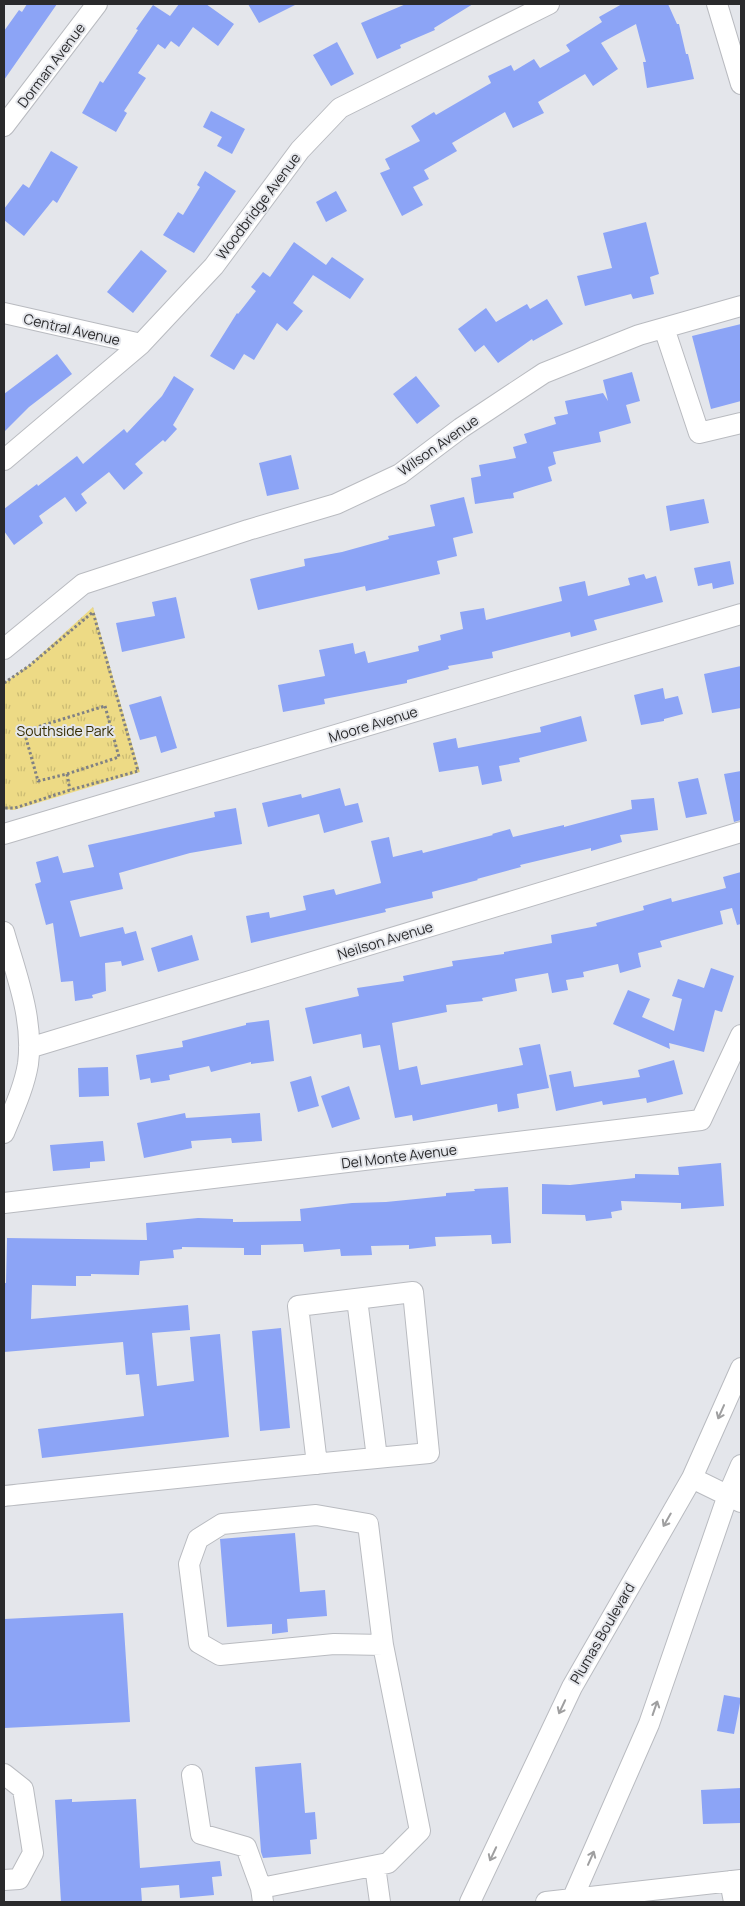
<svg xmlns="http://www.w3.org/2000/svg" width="745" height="1906" viewBox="0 0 745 1906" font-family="Manrope,sans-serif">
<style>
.park{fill:url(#park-tufts)}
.building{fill:#8ca4f6}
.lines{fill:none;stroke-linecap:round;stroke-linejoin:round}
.minor-casing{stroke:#b9bbc0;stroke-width:22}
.path{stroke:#808184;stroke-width:3;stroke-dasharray:2.5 2.5;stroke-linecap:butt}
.minor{stroke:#fff;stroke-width:20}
.oneway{stroke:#9f9fa0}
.labels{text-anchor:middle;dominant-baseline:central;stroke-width:4;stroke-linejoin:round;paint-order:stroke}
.street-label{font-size:14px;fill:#2a2a2c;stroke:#e4e6eb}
.park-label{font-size:14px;fill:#362d00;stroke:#e4e6eb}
</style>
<defs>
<pattern id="park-tufts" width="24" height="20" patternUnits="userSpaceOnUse" patternTransform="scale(1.25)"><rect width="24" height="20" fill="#edda85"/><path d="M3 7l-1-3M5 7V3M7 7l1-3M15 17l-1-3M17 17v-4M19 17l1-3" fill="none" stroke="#cbbb73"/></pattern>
</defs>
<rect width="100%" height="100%" fill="#e4e6eb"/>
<path class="park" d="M93 607 140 772 14 810 4 809V683L29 665Z"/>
<path class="building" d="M27 4H57L4 80V31L19 10 22 12Z
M179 4H206L234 24 218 46 193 27 179 47 171 41 165 49 158 44 138 73 146 78 124 111 127 113 116 132 82 113 100 81 103 83 138 30 136 29 153 5 170 16Z
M248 4H297L259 23Z
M406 4H473L434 28 435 30 400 45 401 48 377 59 361 23Z
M622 4H668L677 24H679L686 54H688L694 79 647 88 643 62H646L636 24 601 43 618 69 593 86 585 74 538 102 544 113 513 128 505 112 452 143 457 151 424 170 429 179 413 187 423 205 402 216 380 173 390 169 385 159 420 141 411 126 434 112 436 115 491 83 488 76 511 65 514 71 534 59 540 68 570 51 566 45 602 22 599 17Z
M337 42 354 74 331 86 313 55Z
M211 111 245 129 232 154 217 146 222 137 203 127Z
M51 151 78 167 57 203 53 200 24 236 4 220V209L23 184 29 188Z
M205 171 236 191 194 253 163 235 178 212 183 215 200 187 197 185Z
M336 191 347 211 326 222 316 202Z
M646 222 659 274 650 277 654 294 633 299 631 294 585 306 577 276 612 268 603 233Z
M294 242 326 265 332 257 364 279 350 299 313 275 293 303 303 311 287 331 277 323 254 360 244 354 234 370 210 356 237 313 238 314 256 291 251 287 263 272 270 277Z
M141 250 167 271 133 313 107 292Z
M547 299 563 324 533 341 532 339 498 363 484 345 475 352 458 329 486 308 496 322 527 304 530 309Z
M741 324V401L711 409 692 336Z
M57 354 72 374 29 407 4 432V394Z
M632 372 640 401 626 405 631 423 599 432 601 442 553 452 556 464 548 467 552 481 513 493 514 498 475 504 471 478 481 476 479 465 516 458 513 447 527 443 524 434 556 424 554 417 568 414 565 401 603 393 608 401 603 380Z
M174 376 194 389 173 425 177 429 165 442 163 440 135 464 143 473 124 490 109 472 81 494 87 503 76 512 65 497 39 516 43 523 14 545 4 531V509L37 484 38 486 77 456 83 464 124 429 127 433 162 396Z
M416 376 440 406 417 424 393 394Z
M291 455 299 489 267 496 259 463Z
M464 497 473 533 453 538 457 556 437 561 440 574 366 591 365 586 258 610 250 579 305 566 304 559 342 552 389 539 388 536 435 526 430 505Z
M704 499 709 523 670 531 666 506Z
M730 561 734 584 713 589 712 583 698 586 694 568Z
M644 574 646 579 656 576 663 602 594 620 597 630 571 637 570 632 492 652 493 658 448 666 449 669 407 680V683L324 699 325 704 283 712 278 685 325 676 319 650 353 643 355 654 365 651 368 663 419 651 418 646 441 640 440 635 463 629 460 612 484 608 486 620 562 601 559 587 585 581 588 596 630 585 628 578Z
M176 597 185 638 122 652 116 623 155 616 152 602Z
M741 666V708L712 713 704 674Z
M663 688 665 699 678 696 683 714 664 719V721L641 725 634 695Z
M161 696 177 748 161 753 156 736 140 740 129 705Z
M581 716 587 741 519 758 520 762 499 766 502 781 482 785 478 766 439 772 433 743 456 738 458 748 541 732 540 727Z
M741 771V820L734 822 724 774Z
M698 778 707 814 686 818 678 782Z
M340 788 345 806 358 803 363 822 324 833 319 814 268 827 262 803 301 794 302 798Z
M654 798 658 830 620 835 622 842 591 851V848L520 865 521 867 477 879 478 880 432 892 433 898 385 909 386 912 251 943 246 916 269 912 270 918 306 910 303 896 334 889 336 895 381 883 371 841 389 837 393 857 422 850 423 853 493 835 492 834 510 829 513 837 564 825V827L632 809 631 800Z
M236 808 242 844 190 853 119 873 123 889 70 901 80 937 123 927 125 934 136 931 144 960 122 966 121 961 105 963 106 991 92 995 93 998 75 1001 73 981 61 982 53 923 46 925 35 884 41 882 36 862 58 856 63 873 94 867 88 845 215 817 214 812Z
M741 872V924L737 925 732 908 720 911 723 924 660 941 662 947 638 953 641 967 620 973 618 964 583 972 584 977 566 980 568 990 552 993 548 973 515 979 517 991 482 998 483 1001 446 1005 447 1012 392 1023 399 1070 417 1066 421 1085 523 1065 519 1048 540 1044 549 1088 517 1094 519 1108 498 1112 497 1104 413 1121 412 1115 395 1118 380 1045 363 1048 361 1034 313 1044 305 1008 359 996 357 988 404 981 403 976 453 966 452 961 504 954V952L552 943 551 935 597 926 596 923 644 910 643 906 671 898 672 902 726 888 723 877Z
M192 935 199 960 158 972 151 948Z
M711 968 734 976 722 1012 715 1010 704 1052 669 1043 670 1049 613 1024 628 990 650 999 642 1017 674 1031 682 999 672 996 678 979 704 988Z
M269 1020 274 1061 251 1064V1062L211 1072 209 1066 169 1075 170 1080 151 1083 150 1078 140 1080 136 1055 183 1047 182 1041 246 1025V1023Z
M674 1060 683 1094 647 1103 646 1098 603 1105 602 1101 556 1111 549 1075 571 1071 574 1087 640 1077 638 1070Z
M108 1067 109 1096 79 1097 78 1068Z
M311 1076 319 1106 298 1112 290 1082Z
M349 1086 360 1119 332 1128 321 1096Z
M185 1113 186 1118 260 1113 262 1141 232 1143 231 1138 191 1141 192 1148 144 1158 137 1123Z
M103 1141 105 1161 90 1162V1168L53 1171 50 1145Z
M721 1163 724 1206 681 1209V1203L621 1201 622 1210 611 1212 612 1218 586 1221 585 1215 542 1214V1184L570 1185 635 1178V1174L679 1175 678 1167Z
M508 1187 511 1243 492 1244 491 1235 435 1237 436 1246 409 1249V1245L371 1246 372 1255 341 1256 340 1249 304 1252 303 1244 261 1245V1255H244V1248L182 1247V1249L173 1250 174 1258 140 1261 139 1275 91 1274V1276H76V1286L32 1285 31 1319 188 1305 190 1330 152 1333 157 1386 194 1381 190 1337 220 1334 229 1437 42 1458 38 1429 144 1416 139 1374 126 1375 123 1342 4 1352V1283H6L7 1238 147 1240 146 1223 198 1218 233 1219V1222L301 1221 300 1209 352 1203 386 1202 446 1196V1193L475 1191 474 1189Z
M281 1328 290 1428 260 1431 252 1331Z
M295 1533 300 1592 325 1590 327 1616 287 1619 288 1632 272 1634V1624L227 1627 220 1539Z
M123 1613 130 1722 4 1728V1619Z
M724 1695 741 1698 734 1734 717 1731Z
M301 1763 305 1813 315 1812 317 1839 310 1840 311 1854 263 1858 261 1852 255 1767Z
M741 1788V1823L703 1824 701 1790Z
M72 1799V1802L136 1799 140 1868 220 1861 222 1876 212 1877 214 1895 180 1898 179 1885 141 1888 142 1902H61L55 1800Z"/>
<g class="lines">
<defs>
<path id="minor" d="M717 4 741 84
M4 126 97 4
M4 313 141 344
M664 328 699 433 741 423
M4 460 141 344 214 266 300 150 340 108 549 4
M4 649 83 584 248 530 336 504 400 474 461 428 544 373 639 335 741 306
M4 834 741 614
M4 932C16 974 34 1019 28 1064 24 1088 13 1111 4 1133
M29 1048 741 832
M4 1203 701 1120 741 1035
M357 1299 377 1458
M692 1478 741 1502
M4 1496C146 1481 287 1466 429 1453L413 1292 298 1306 317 1464
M4 1774 23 1789 33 1853 19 1879 4 1880
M192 1775 201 1834 246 1847 261 1888 263 1902
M375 1866 380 1902
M730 1881 734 1902
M261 1888 388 1863 420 1831 383 1645 334 1644 220 1655 199 1643 189 1564 198 1539 222 1524 316 1515 368 1524 383 1645
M470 1902 572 1687 692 1478 741 1368
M546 1902 741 1880
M571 1902 649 1724 728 1495 741 1465"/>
</defs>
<use href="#minor" class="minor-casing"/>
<path class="path" d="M4 683 29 666 93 612 138 771 70 790 15 808H4
M105 706 119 757 67 774 38 781 24 731Z
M67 774 70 790"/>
<use href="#minor" class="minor"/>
</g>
<defs><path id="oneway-shaft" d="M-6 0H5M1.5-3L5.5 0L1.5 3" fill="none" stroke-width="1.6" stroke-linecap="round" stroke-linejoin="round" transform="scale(1.25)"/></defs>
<g class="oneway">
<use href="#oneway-shaft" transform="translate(721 1412) rotate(114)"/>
<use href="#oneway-shaft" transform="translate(667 1520) rotate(120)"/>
<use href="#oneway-shaft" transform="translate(562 1707) rotate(115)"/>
<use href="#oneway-shaft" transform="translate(655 1708) rotate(-71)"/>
<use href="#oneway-shaft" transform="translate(493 1854) rotate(115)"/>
<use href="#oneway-shaft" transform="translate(591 1858) rotate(-66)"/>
</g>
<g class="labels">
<g class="street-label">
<text transform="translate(51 65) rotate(-53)">Dorman Avenue</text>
<text transform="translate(258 206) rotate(-53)">Woodbridge Avenue</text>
<text transform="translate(72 329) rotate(13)">Central Avenue</text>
<text transform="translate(438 445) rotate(-35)">Wilson Avenue</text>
<text transform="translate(373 724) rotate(-17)">Moore Avenue</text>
<text transform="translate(385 940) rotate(-17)">Neilson Avenue</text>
<text transform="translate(399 1156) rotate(-7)">Del Monte Avenue</text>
<text transform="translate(602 1633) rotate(-60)">Plumas Boulevard</text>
</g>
<g class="park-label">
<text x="65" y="730">Southside Park</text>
</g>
</g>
<rect width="745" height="1906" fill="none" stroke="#2a2a2c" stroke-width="10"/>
</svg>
